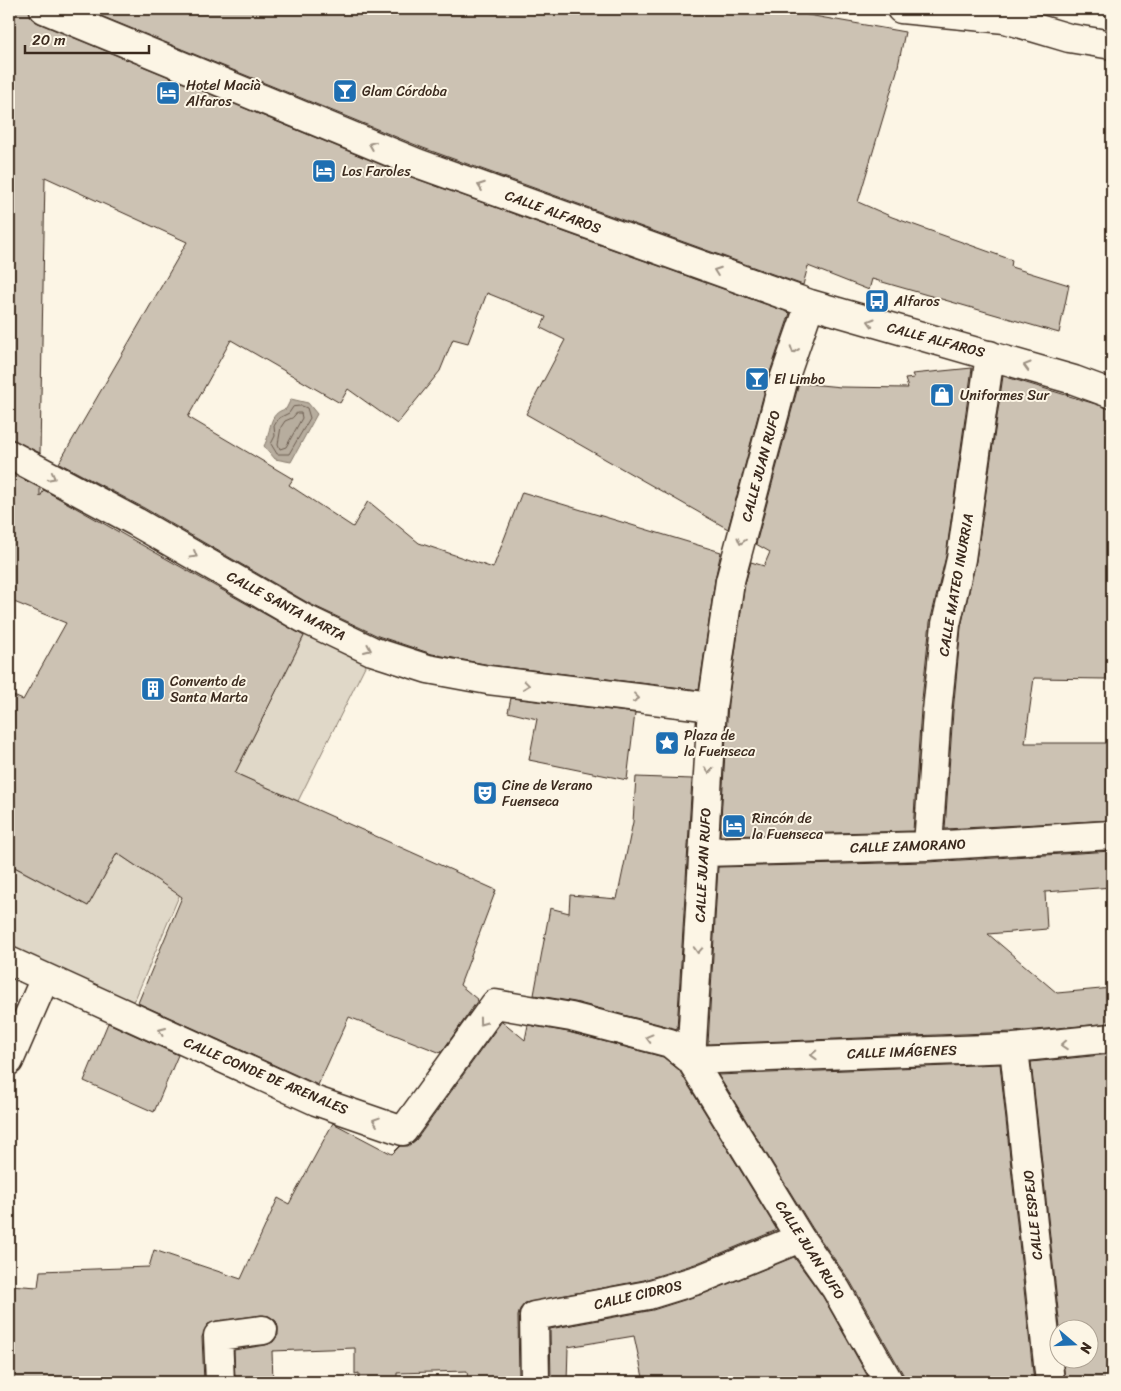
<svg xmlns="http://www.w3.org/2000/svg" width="1121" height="1391" viewBox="0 0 1121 1391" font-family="Sriracha,sans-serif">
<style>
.green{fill:#e0d8c8;stroke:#8e8173}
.water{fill:#b7ad9e;stroke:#85796b}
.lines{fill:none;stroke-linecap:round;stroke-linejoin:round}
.shore{stroke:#6d5e51;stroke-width:1}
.building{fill:#ccc2b3;stroke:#3b2a1e}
.minor-casing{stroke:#3b2a1e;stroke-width:31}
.minor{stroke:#fcf5e5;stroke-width:28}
.oneway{stroke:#9c9082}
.labels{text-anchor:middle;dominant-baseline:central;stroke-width:4;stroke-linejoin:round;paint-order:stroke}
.poi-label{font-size:14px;fill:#3b2a1e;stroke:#fcf5e5;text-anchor:start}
.street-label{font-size:14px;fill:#3b2a1e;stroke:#fcf5e5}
</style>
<rect width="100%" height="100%" fill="#fcf5e5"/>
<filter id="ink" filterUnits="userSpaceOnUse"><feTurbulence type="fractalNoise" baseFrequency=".02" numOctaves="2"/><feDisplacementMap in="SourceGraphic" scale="10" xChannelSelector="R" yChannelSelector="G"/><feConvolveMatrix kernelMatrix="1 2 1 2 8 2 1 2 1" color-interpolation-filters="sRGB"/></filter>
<g filter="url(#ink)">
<path class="green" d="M308 628 370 656 298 801 235 773Z
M117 853 155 879 185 882 130 1011 9 949 10 865 88 906Z"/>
<path class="water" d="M291 399 308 403 317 414 291 462 275 459 264 446C272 432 267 413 286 409Z"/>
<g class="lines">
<path class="shore" d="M302 406 307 408 310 418 289 454H277L271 444 275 436 274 426 279 418 289 413 293 407Z
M297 413H301L302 418 286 447 280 449 278 444 281 427 285 421 292 418Z"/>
</g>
<path class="building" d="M9 9H29L31 18 38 23 411 177 790 313 768 378 728 529 526 414 565 340 541 328 546 317 487 293 468 343 453 339 440 371 397 424 348 389 340 403 231 340 188 417 293 479 289 485 353 527 368 501 419 543 493 568 522 492 721 552 715 579 699 690 490 665 432 654 378 636 310 604 144 508 59 463 187 242 45 177 40 453 9 438Z
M84 9H774L905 32 897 71 858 202 892 217 1012 260 1011 267 1069 285 1059 333 872 279 869 290 808 266 803 285 423 148Z
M972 368 946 556 930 622 921 709 913 831 720 836 728 703 745 584 751 562 764 566 770 552 756 544 799 383 841 387 908 388 905 379 914 378 912 374Z
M1003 376 1112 409V660H1107L1106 679 1034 678 1025 743H1112V820L945 829 953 712 961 627 976 561Z
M9 472 40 488V497L44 490 304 636 235 773 496 890 460 985 478 1000 441 1053 349 1017 318 1085 138 1003 182 897 117 853 88 906 9 864V694L23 700 66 623 9 600Z
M511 698 635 713 627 780 529 760 537 719 508 712Z
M636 777 692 779 677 1029 575 1002 534 995 550 908 569 913 570 895 617 899 633 822Z
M1112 851V887L1045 892 1047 929 988 934 1057 993 1112 988V1023L1013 1032 708 1044 718 867 928 862Z
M502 1021 525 1040 528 1025 568 1032 663 1057 679 1070 777 1230 695 1264 644 1280 525 1303 520 1309 518 1316 519 1382H468L467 1371 397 1373V1382H359V1373L355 1374V1348L272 1351 273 1382H235L234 1350 266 1345 273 1342 278 1335V1327L276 1321 269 1316 261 1315 216 1321 208 1324 202 1337 204 1382H9V1285L38 1287 40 1271 149 1267 154 1250 241 1279 278 1198 289 1204 333 1123 392 1154 400 1146H408L416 1140Z
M108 1023 178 1055 154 1112 84 1081Z
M1112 1054V1382H1065L1063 1358H1088V1328H1060L1031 1062Z
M1000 1064 1034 1382H905L903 1374 850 1281 813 1229 718 1075Z
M794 1257 823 1297 871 1382H644L634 1336 568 1347 567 1382H551L550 1329 653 1310 706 1293Z"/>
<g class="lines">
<defs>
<path id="minor" d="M44 9 417 163 810 304 1074 380 1112 394
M901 9 1005 19 1069 38 1112 45
M810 304 783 382 730 581 712 707 691 1060 800 1238 836 1289 889 1382
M9 454 136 522 303 618 372 651 428 669 488 680 712 707
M928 846 937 711 946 624 961 559 990 355
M704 852 928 846 1112 835
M9 961 316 1101 403 1131 495 1004 571 1017 670 1043 691 1060 1014 1048 1112 1038
M1014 1048 1050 1382
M9 1061 45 978
M220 1382 218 1336 263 1330
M535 1382 534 1316 648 1295 700 1279 800 1238"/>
</defs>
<use href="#minor" class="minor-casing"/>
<use href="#minor" class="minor"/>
</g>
<defs><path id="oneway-chevron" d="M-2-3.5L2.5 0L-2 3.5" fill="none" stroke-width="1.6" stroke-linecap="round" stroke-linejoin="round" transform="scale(1.25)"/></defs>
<g class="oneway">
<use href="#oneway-chevron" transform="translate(372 145) rotate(-158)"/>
<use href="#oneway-chevron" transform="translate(481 186) rotate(-160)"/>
<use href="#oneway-chevron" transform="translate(717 271) rotate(-160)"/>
<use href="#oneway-chevron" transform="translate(871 322) rotate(-164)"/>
<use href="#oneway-chevron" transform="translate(794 350) rotate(109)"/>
<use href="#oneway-chevron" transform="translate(1027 366) rotate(-164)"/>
<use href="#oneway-chevron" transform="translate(52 477) rotate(28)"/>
<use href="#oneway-chevron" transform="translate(741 541) rotate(105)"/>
<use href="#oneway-chevron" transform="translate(194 555) rotate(30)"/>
<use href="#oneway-chevron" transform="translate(368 649) rotate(24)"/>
<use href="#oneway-chevron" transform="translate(526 685) rotate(7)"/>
<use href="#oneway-chevron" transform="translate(636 698) rotate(7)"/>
<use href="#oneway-chevron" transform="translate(709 770) rotate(93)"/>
<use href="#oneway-chevron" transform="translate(698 950) rotate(94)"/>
<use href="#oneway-chevron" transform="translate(482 1022) rotate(126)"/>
<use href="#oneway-chevron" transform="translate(162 1031) rotate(-156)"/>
<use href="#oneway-chevron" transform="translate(649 1038) rotate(-165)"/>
<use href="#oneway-chevron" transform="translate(1064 1045) rotate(176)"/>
<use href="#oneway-chevron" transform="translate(814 1055) rotate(178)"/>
<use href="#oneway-chevron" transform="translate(376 1121) rotate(-161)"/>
</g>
</g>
<defs>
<symbol id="bar-square" viewBox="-11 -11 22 22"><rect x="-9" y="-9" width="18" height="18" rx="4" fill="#1f6fb2" stroke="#fcf5e5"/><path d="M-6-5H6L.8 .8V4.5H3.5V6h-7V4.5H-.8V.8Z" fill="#fff"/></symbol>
<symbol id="hotel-square" viewBox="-11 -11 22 22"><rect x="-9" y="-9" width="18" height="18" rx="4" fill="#1f6fb2" stroke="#fcf5e5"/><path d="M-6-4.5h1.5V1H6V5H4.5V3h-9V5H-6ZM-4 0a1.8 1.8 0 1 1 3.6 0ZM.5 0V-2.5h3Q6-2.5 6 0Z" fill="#fff"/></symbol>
<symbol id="bus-square" viewBox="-11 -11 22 22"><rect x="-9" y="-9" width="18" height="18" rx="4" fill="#1f6fb2" stroke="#fcf5e5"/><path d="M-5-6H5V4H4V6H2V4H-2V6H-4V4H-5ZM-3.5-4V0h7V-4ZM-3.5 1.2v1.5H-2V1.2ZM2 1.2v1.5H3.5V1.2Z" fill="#fff"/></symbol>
<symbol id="shop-square" viewBox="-11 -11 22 22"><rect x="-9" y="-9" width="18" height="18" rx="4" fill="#1f6fb2" stroke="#fcf5e5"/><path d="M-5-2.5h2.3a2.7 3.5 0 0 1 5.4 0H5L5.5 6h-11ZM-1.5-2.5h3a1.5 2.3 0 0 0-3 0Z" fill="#fff"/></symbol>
<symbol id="building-square" viewBox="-11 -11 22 22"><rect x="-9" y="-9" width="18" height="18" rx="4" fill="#1f6fb2" stroke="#fcf5e5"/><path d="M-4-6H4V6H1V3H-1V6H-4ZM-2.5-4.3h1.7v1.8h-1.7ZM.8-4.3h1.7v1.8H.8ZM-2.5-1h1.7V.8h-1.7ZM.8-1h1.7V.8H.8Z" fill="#fff"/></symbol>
<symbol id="sight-square" viewBox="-11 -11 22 22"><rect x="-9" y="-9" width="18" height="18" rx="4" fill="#1f6fb2" stroke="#fcf5e5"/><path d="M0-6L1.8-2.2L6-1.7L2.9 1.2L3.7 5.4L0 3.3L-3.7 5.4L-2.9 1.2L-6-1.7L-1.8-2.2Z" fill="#fff"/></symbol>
<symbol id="theatre-square" viewBox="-11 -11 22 22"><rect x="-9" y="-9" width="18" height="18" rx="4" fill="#1f6fb2" stroke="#fcf5e5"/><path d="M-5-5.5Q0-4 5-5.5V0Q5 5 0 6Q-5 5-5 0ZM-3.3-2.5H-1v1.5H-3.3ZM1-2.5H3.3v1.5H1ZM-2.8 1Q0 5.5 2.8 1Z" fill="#fff"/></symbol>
</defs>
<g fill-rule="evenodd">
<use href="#bar-square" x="331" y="77" width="28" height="28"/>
<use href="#hotel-square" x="154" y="79" width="28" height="28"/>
<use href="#hotel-square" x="310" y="157" width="28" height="28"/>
<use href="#bus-square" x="863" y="287" width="28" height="28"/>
<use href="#bar-square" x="743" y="365" width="28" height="28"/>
<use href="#shop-square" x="928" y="381" width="28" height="28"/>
<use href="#building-square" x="139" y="675" width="28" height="28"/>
<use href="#sight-square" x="653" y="729" width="28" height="28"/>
<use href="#theatre-square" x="471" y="779" width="28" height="28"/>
<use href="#hotel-square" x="720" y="812" width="28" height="28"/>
</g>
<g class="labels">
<g class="poi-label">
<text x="186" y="85">Hotel Macià<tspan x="186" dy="16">Alfaros</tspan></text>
<text x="362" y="91">Glam Córdoba</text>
<text x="342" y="171">Los Faroles</text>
<text x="894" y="301">Alfaros</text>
<text x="774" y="379">El Limbo</text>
<text x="960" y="395">Uniformes Sur</text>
<text x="170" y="681">Convento de<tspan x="170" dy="16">Santa Marta</tspan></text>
<text x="684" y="735">Plaza de<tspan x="684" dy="16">la Fuenseca</tspan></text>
<text x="502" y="785">Cine de Verano<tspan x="502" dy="16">Fuenseca</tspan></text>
<text x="752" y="818">Rincón de<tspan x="752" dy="16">la Fuenseca</tspan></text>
</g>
<g class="street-label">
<text transform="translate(553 212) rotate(20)">CALLE ALFAROS</text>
<text transform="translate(936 340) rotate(15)">CALLE ALFAROS</text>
<text transform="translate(761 466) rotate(-75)">CALLE JUAN RUFO</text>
<text transform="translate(956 585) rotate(-80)">CALLE MATEO INURRIA</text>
<text transform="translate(286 606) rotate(28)">CALLE SANTA MARTA</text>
<text transform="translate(908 846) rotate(-2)">CALLE ZAMORANO</text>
<text transform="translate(703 865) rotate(-87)">CALLE JUAN RUFO</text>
<text transform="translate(902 1052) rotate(-2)">CALLE IMÁGENES</text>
<text transform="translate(266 1076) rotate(23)">CALLE CONDE DE ARENALES</text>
<text transform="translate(1033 1215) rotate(-96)">CALLE ESPEJO</text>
<text transform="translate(810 1250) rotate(57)">CALLE JUAN RUFO</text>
<text transform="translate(638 1295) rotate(-13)">CALLE CIDROS</text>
</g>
</g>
<rect width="1121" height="1391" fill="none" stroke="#fcf5e5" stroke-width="30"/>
<rect x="15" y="15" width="1091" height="1361" fill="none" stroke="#3b2a1e" stroke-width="2" filter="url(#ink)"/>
<g transform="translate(1074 1344) rotate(109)"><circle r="24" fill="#fcf5e5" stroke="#afa495"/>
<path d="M0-4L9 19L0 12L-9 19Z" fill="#1f6fb2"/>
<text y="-8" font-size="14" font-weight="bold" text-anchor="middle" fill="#3b2a1e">N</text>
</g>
<path d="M25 45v8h124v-8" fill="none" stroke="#3b2a1e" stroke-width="2.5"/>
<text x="32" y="45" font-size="15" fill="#3b2a1e" stroke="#fcf5e5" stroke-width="4" paint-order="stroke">20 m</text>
</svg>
